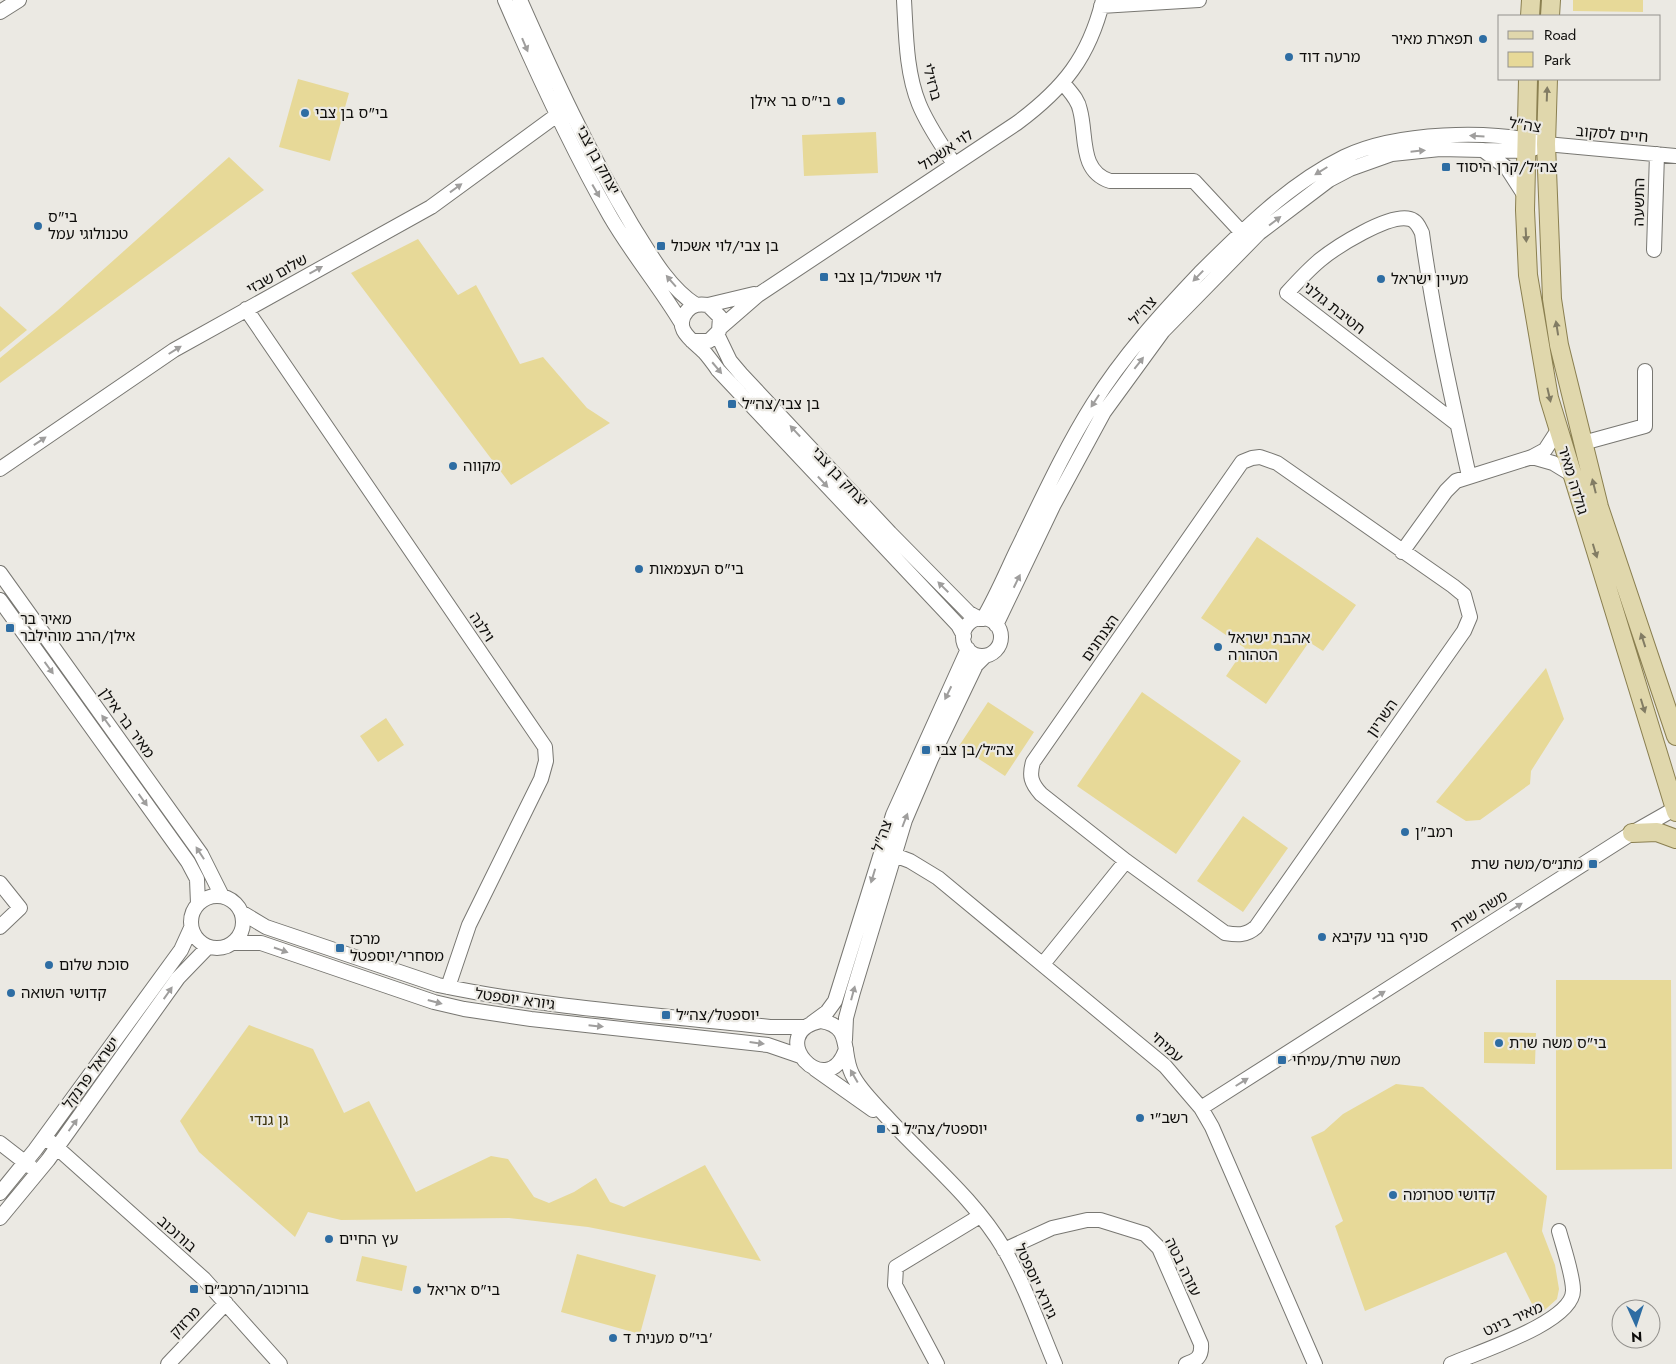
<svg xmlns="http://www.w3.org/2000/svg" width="1676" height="1364" viewBox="0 0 1676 1364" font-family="Jost,'Noto Sans Hebrew',sans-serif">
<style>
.green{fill:#e7d998}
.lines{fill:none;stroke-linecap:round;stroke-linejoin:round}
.minor-casing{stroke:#787772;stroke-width:16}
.major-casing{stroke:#8a7f50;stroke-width:20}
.minor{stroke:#fff;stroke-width:14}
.major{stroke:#e0d7ac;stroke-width:18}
.oneway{fill:#9f9e9d}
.oneway2{fill:#827c64}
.poi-dot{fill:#2e6da3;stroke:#ebe9e3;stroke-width:2}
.labels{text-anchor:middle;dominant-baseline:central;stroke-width:4.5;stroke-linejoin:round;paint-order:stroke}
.poi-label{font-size:15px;fill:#0e0d0b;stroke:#ebe9e3;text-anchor:start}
.street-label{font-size:15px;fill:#0e0d0b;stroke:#ebe9e3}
.park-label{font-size:15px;fill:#3c340b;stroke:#ebe9e3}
</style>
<rect width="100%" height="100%" fill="#ebe9e3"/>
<path class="green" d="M1573 0H1643V12L1573 11Z
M298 79 349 93 330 161 279 147Z
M876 132 878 173 804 176 802 135Z
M229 157 264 190 0 383V358L58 310Z
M418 239 458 295 476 285 520 364 543 357 587 408 610 423 511 485 351 273Z
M0 306 27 330 0 352Z
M1257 537 1356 605 1323 651 1309 642 1266 704 1226 676 1245 648 1201 618Z
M1546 668 1564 719 1531 771 1530 784 1480 820 1466 821 1436 802Z
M1142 692 1241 761 1176 854 1077 786Z
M988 702 1034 732 1005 776 959 746Z
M386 718 404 745 378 762 360 736Z
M1243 816 1288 848 1243 912 1197 881Z
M1556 980H1671L1672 1169 1556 1170Z
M249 1025 313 1049 344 1113 369 1101 416 1192 491 1156 508 1159 534 1197 549 1203 574 1192 596 1178 610 1202 624 1207 705 1165 761 1261 588 1227 509 1218 341 1220 308 1212 295 1237 199 1152 180 1121Z
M1484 1032 1536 1033 1535 1064 1484 1063Z
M1396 1084 1423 1087 1547 1196 1542 1231 1555 1265 1559 1289 1557 1299 1538 1316 1506 1252 1365 1311 1335 1226 1343 1221 1311 1137 1324 1131 1343 1114Z
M577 1254 656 1275 640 1334 561 1312Z
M362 1256 407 1266 402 1291 356 1281Z"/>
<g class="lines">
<defs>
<path id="minor" d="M505 0C537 74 570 146 610 216 632 254 660 287 682 324
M520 0C554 77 589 153 632 225 650 254 668 287 696 305
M904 0C906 34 906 72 919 104 928 126 941 144 954 164
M1101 6 1199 0
M0 12 19 0
M1063 83C1070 92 1078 99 1080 110 1087 136 1079 171 1110 181H1194L1247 238
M1483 150 1507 168 1525 196
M1654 250 1657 154
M708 305 754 294
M246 309 545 747 546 761 541 779 469 925 448 987
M720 328 758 295 1017 123C1064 88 1089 57 1103 0
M717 334 730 361 741 374 890 533 969 613 980 619
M692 341H709L719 331 720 317 708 305C700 304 693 304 687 311 671 329 695 342 706 354 710 359 714 364 718 370L958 625 964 636
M1457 424 1287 293C1298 281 1308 270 1320 260 1336 247 1389 213 1410 219 1417 221 1419 227 1422 233 1433 315 1451 395 1469 476
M1583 443 1645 426V371
M1260 457 1277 463 1453 586 1464 595 1470 617 1464 631 1256 927C1246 936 1237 935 1225 933L1126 861 1041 794C1031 783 1029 776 1033 762L1242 462 1252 458Z
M1532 457 1553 463 1571 474
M0 469 174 350 431 207 568 107
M1402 552 1446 491 1456 481 1532 457 1545 450 1558 430
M0 573 201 854 222 896
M0 600 188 862 197 879 198 904
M963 637a19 19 0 1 1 38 0a19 19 0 1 1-38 0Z
M983 619C996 597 1006 573 1017 550 1041 501 1064 450 1093 404 1123 356 1161 314 1200 273 1243 230 1289 184 1344 157 1396 132 1490 129 1546 144L1676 156
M996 625 1053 506 1104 412 1163 331 1259 233 1329 180 1350 169 1392 154 1440 149 1525 151 1535 148
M881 850 910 861 938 878 1165 1066 1201 1108 1212 1127 1315 1364
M0 883 20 908 0 927
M191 922a26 26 0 1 1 52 0a26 26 0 1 1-52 0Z
M241 912 266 927 438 985C547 1008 659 1015 770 1027H805
M234 943H261L434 1002 464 1009 531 1019 768 1045 800 1056
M1043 964 1126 861
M812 1023 827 1012 835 1001 893 815 968 649
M845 1040 846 1018 853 992 905 820 931 759 976 665 985 656
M846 1049C827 1105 763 1033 821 1021 853 1026 841 1052 852 1074 859 1089 874 1103 885 1115 925 1159 974 1198 1004 1249 1025 1285 1039 1326 1055 1364
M815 1069 873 1110
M1201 1108 1632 833 1676 808
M45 1137 204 1279 280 1364
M0 1143 31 1167
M0 1193 35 1150 181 950 191 928
M0 1218 48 1160 178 978 208 947
M1004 1250 1052 1228 1087 1220H1100L1145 1234 1159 1248 1201 1344C1202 1357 1197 1360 1186 1364
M168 1364 226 1303
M937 1364 895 1285 896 1267 980 1216
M1451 1364C1478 1352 1574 1322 1573 1290 1573 1275 1563 1246 1559 1231"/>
<path id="major" d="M1530 16 1531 0
M1550 16 1551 0
M1528 79 1525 210 1528 275 1549 398 1676 812
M1548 79 1546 144 1552 299 1559 345 1599 507 1676 736
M1632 833 1657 832 1676 839"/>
</defs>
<use href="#minor" class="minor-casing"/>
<use href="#major" class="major-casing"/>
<use href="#minor" class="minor"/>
<use href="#major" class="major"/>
</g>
<defs><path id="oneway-solid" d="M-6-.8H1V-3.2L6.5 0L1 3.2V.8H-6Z" transform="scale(1.25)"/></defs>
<g class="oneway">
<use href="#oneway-solid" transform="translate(525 45) rotate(67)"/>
<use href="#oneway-solid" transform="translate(1477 136) rotate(-177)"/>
<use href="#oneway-solid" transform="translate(1418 151) rotate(-6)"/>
<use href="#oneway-solid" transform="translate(1321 171) rotate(148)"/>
<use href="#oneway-solid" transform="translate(456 188) rotate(-36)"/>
<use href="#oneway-solid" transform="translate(596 191) rotate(60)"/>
<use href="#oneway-solid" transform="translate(1275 221) rotate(-37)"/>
<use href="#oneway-solid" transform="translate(316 270) rotate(-29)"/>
<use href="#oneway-solid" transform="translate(1198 276) rotate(134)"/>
<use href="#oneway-solid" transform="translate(671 281) rotate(-131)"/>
<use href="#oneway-solid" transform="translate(175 350) rotate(-32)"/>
<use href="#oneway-solid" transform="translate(1139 363) rotate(-52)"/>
<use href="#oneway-solid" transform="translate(717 368) rotate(50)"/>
<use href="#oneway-solid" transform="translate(1095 401) rotate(123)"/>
<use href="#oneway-solid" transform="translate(795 431) rotate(-133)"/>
<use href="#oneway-solid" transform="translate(40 441) rotate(-34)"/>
<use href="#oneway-solid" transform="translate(823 482) rotate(47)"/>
<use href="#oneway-solid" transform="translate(1017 581) rotate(-64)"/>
<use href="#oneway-solid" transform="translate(943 587) rotate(-135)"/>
<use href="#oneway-solid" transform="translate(49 668) rotate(54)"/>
<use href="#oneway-solid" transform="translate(948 693) rotate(116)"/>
<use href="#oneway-solid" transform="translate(106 721) rotate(-126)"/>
<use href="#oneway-solid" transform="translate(143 800) rotate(54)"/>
<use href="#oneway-solid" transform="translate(905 820) rotate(-69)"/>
<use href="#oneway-solid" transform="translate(200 853) rotate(-123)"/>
<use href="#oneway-solid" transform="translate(873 876) rotate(107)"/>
<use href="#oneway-solid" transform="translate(1516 907) rotate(-32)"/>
<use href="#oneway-solid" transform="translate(281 950) rotate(19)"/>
<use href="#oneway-solid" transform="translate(168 993) rotate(-55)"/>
<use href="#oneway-solid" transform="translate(853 993) rotate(-75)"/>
<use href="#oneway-solid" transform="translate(1379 995) rotate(-32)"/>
<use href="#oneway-solid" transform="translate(435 1002) rotate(15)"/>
<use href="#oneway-solid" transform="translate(596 1026) rotate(6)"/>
<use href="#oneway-solid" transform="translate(757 1043) rotate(7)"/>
<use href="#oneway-solid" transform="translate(854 1076) rotate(-120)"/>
<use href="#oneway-solid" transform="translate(1242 1082) rotate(-32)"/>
<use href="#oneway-solid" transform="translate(73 1125) rotate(-54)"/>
</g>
<g class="oneway2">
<use href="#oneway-solid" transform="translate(1547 94) rotate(-88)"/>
<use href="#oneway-solid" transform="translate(1526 235) rotate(87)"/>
<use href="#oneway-solid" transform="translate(1557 328) rotate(-99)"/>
<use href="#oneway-solid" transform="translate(1549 395) rotate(77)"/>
<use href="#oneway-solid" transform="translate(1594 486) rotate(-104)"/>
<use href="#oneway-solid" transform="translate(1595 551) rotate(73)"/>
<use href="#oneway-solid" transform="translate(1643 640) rotate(-108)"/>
<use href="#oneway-solid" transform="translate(1643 706) rotate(73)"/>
</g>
<g class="poi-dot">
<circle cx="1483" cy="39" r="5"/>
<circle cx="1289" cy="57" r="5"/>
<circle cx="841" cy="101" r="5"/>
<circle cx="305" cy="113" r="5"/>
<rect x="1441" y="162" width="10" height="10" rx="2.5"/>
<circle cx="38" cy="226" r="5"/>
<rect x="656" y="241" width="10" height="10" rx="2.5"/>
<rect x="819" y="272" width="10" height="10" rx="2.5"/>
<circle cx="1381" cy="279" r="5"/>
<rect x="727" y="399" width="10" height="10" rx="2.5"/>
<circle cx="453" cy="466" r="5"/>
<circle cx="639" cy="569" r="5"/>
<rect x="5" y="623" width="10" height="10" rx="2.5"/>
<circle cx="1218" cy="647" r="5"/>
<rect x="921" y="745" width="10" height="10" rx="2.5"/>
<circle cx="1405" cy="832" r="5"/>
<rect x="1588" y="859" width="10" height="10" rx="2.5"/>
<circle cx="1322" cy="937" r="5"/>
<rect x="335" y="943" width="10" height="10" rx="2.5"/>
<circle cx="49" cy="965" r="5"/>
<circle cx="11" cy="993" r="5"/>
<rect x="661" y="1010" width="10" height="10" rx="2.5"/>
<circle cx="1499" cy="1043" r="5"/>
<rect x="1277" y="1055" width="10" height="10" rx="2.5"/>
<circle cx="1140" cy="1118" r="5"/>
<rect x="876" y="1124" width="10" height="10" rx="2.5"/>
<circle cx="1393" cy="1195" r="5"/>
<circle cx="329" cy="1239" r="5"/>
<rect x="189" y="1284" width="10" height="10" rx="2.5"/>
<circle cx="417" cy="1290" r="5"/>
<circle cx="613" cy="1338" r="5"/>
</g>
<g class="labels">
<g class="poi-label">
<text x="1473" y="39" text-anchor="end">תפארת מאיר</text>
<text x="1299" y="57">מרעה דוד</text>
<text x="831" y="101" text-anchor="end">בי"ס בר אילן</text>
<text x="315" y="113">בי"ס בן צבי</text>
<text x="1456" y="167">צה״ל/קרן היסוד</text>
<text x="48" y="217">בי"ס<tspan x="48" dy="17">טכנולוגי עמל</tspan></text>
<text x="671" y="246">בן צבי/לוי אשכול</text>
<text x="834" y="277">לוי אשכול/בן צבי</text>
<text x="1391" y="279">מעיין ישראל</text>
<text x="742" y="404">בן צבי/צה״ל</text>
<text x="463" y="466">מקווה</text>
<text x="649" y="569">בי"ס העצמאות</text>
<text x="20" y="619">מאיר בר<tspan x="20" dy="17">אילן/הרב מוהילבר</tspan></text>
<text x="1228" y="638">אהבת ישראל<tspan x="1228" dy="17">הטהורה</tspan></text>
<text x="936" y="750">צה״ל/בן צבי</text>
<text x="1415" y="832">רמב"ן</text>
<text x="1583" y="864" text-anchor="end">מתנ״ס/משה שרת</text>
<text x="1332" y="937">סניף בני עקיבא</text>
<text x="350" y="939">מרכז<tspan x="350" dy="17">מסחרי/יוספטל</tspan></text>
<text x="59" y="965">סוכת שלום</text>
<text x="21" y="993">קדושי השואה</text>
<text x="676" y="1015">יוספטל/צה״ל</text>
<text x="1509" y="1043">בי"ס משה שרת</text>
<text x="1292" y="1060">משה שרת/עמיחי</text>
<text x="1150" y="1118">רשב"י</text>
<text x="891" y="1129">יוספטל/צה״ל ב</text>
<text x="1403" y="1195">קדושי סטרומה</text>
<text x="339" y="1239">עץ החיים</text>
<text x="204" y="1289">בורוכוב/הרמב״ם</text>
<text x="427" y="1290">בי"ס אריאל</text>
<text x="623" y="1338">בי"ס מענית ד'</text>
</g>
<g class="street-label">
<text transform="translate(932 82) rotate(75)">ברזילי</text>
<text transform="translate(1525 125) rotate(9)">צה"ל</text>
<text transform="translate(1612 134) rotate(5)">חיים לסקוב</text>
<text transform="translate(946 150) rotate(-34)">לוי אשכול</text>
<text transform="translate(598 160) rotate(62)">יצחק בן צבי</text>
<text transform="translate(1639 202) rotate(-89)">התשעה</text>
<text transform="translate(277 274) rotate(-29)">שלום שבזי</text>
<text transform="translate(1334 308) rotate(38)">חטיבת גולני</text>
<text transform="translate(1143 311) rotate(-49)">צה"ל</text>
<text transform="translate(840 477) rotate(47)">יצחק בן צבי</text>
<text transform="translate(1573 480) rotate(73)">גולדה מאיר</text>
<text transform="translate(482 627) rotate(56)">וילנה</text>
<text transform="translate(1100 638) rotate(-55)">הצנחנים</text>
<text transform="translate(1382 718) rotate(-55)">השריון</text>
<text transform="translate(127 723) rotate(54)">מאיר בר אילן</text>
<text transform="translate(882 836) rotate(-71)">צה"ל</text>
<text transform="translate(1479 911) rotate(-32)">משה שרת</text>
<text transform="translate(515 999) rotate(8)">גיורא יוספטל</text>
<text transform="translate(1167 1047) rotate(43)">עמיחי</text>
<text transform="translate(91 1073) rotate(-54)">ישראל פרנקל</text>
<text transform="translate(177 1234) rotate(42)">בורוכוב</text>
<text transform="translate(1183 1267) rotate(64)">עזרה בטה</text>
<text transform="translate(1036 1281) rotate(65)">גיורא יוספטל</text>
<text transform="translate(1513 1319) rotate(-24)">מאיר בינט</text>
<text transform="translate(185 1322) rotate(-46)">מרזוק</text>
</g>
<g class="park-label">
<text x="269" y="1120">גן גנדי</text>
</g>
</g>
<rect x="1498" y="15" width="162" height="65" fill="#ebe9e3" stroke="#93918d"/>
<rect x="1508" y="31" width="25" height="8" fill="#e0d7ac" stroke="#93918d"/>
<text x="1544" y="40" font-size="15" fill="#0e0d0b">Road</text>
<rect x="1508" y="52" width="25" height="15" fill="#e7d998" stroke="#93918d"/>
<text x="1544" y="65" font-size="15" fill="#0e0d0b">Park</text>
<g transform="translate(1636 1324) rotate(177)"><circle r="24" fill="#ebe9e3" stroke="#93918d"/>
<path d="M0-4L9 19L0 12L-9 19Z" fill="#2e6da3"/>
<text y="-8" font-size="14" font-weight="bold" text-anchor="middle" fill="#0e0d0b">N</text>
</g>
</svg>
